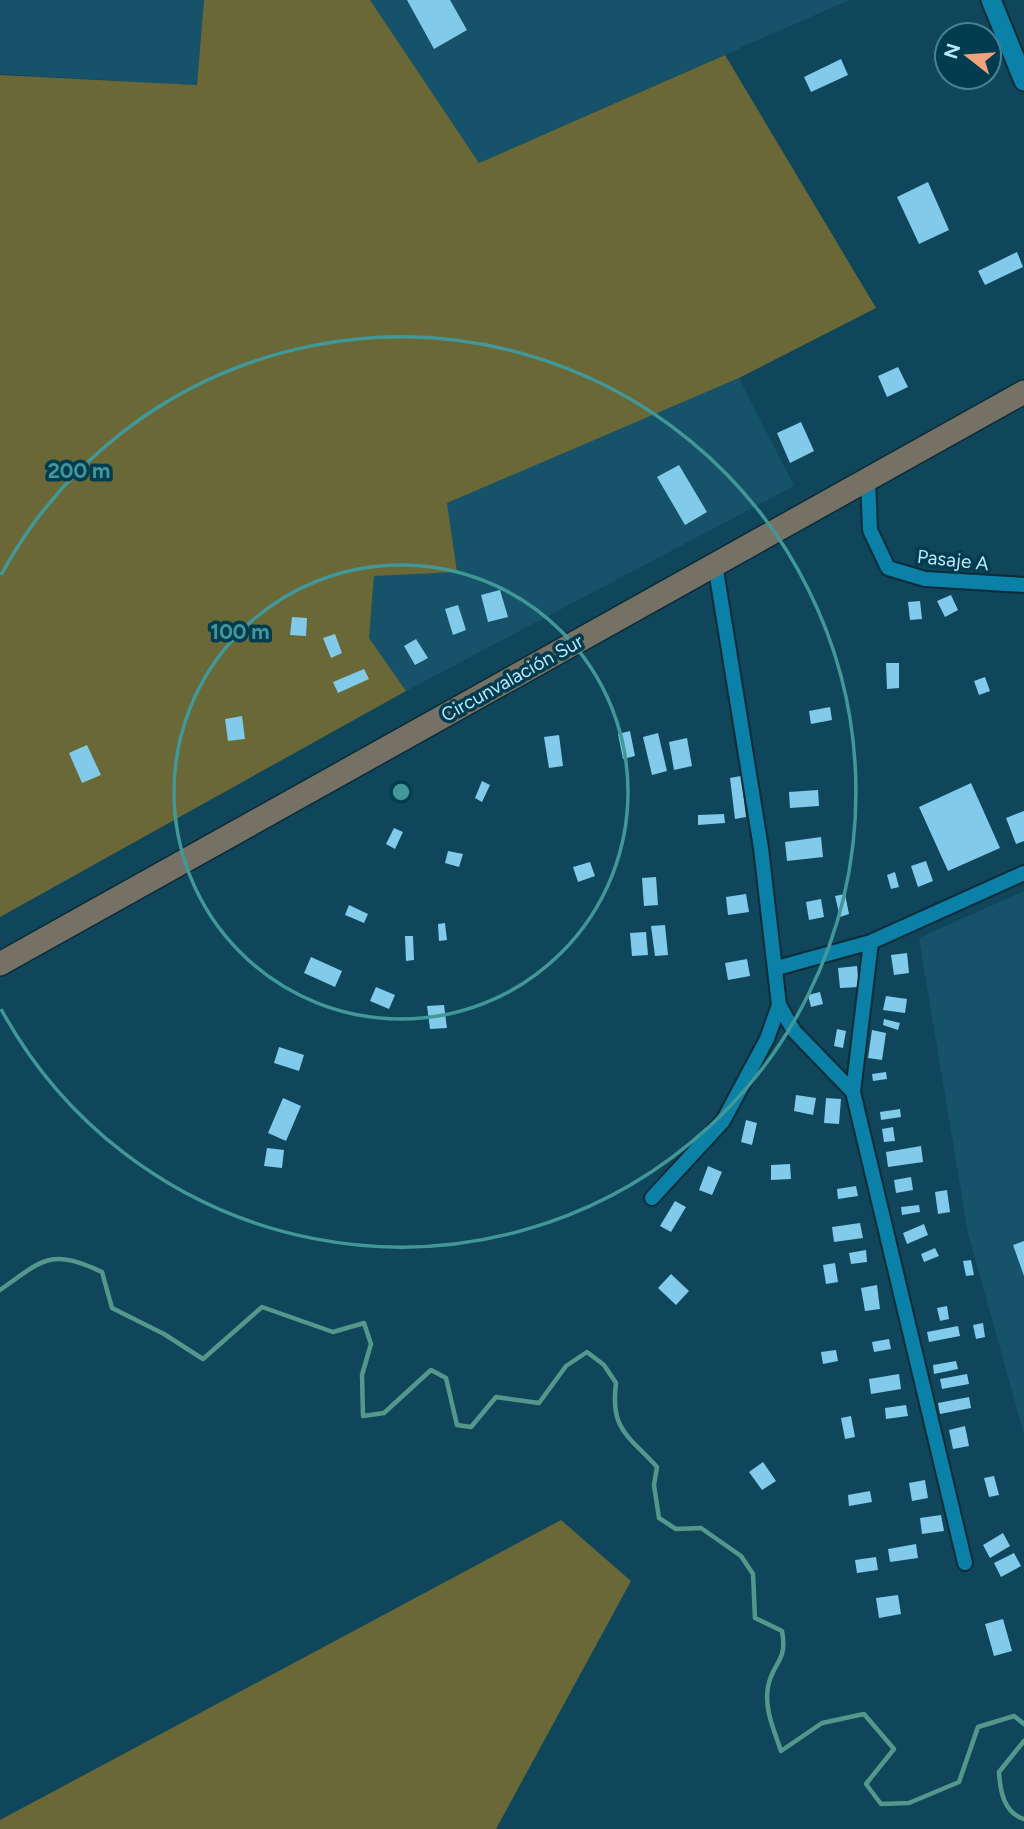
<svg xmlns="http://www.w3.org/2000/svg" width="1024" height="1829" viewBox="0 0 1024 1829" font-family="Figtree,sans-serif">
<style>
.built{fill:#16536a}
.green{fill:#696836}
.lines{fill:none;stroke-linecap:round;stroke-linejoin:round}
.stream{stroke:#54988c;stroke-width:4.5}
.building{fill:#81caea}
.minor-casing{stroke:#0b2b37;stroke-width:18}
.secondary-casing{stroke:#0b2b37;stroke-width:23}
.primary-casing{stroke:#0b2b37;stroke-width:26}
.minor{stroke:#0b81a7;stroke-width:14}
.secondary{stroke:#0b81a7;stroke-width:19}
.primary{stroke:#757265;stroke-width:23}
.ring{fill:none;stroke:#429898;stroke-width:3.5}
.labels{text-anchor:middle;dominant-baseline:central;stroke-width:7;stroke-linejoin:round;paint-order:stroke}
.street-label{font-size:19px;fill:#bae6fb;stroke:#003c50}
.centre{fill:#429898;stroke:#003c50;stroke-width:3.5}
.ring-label{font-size:21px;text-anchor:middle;font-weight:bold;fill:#429898;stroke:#003c50;stroke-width:7;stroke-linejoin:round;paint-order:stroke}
</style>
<rect width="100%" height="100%" fill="#10465b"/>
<path class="built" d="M0 0H204L197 85 0 74Z
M370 0H849L479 163Z
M739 378 794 486 406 691 369 638 374 576 447 503Z
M1024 891V1434L968 1233 919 938Z"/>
<path class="green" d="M204 0H370L479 163 725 55 876 308 739 378 447 503 457 572 374 576 369 638 406 691 0 917V75L197 85Z
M561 1520 631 1581 496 1829H0V1820Z"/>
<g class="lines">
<path class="stream" d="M0 1290C44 1259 50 1248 102 1272L112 1308 164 1334 203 1359 262 1307 333 1332 364 1323 371 1344 362 1375 363 1416 384 1413 431 1370 446 1378 457 1425 471 1427 496 1397 539 1403 566 1366 587 1352 604 1365 616 1383C610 1430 628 1435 657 1467L654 1485 659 1518 676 1529 701 1528 741 1556 753 1574 755 1618 782 1631C788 1663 772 1662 768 1687 764 1709 774 1730 781 1751L822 1723 864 1714 894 1749 866 1784 881 1804 909 1803 959 1782 978 1727 1014 1716 1024 1724
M1024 1741 999 1772C1000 1791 1004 1813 1024 1819"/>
</g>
<path class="building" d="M407 0H450L467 30 434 49Z
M841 59 848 75 811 92 804 77Z
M928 182 949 230 919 244 897 197Z
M1017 252 1023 267 985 285 978 271Z
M898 367 908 387 887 397 878 376Z
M801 422 814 451 790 463 777 433Z
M679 465 707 512 685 525 657 477Z
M500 590 508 617 488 622 481 595Z
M951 595 958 610 945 617 937 601Z
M920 601 922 619 910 620 908 602Z
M458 605 466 630 453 635 445 609Z
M292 617 307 618 306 636 290 635Z
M335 634 342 653 331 658 323 638Z
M416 639 428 658 415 665 404 646Z
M886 663H899V688L887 689Z
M364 669 369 679 338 693 333 682Z
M985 677 990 691 979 695 974 681Z
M830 707 832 720 811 724 809 711Z
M242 716 245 739 228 741 225 719Z
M630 731 635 756 623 759 618 734Z
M658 733 667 771 652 775 643 737Z
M559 735 563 766 549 768 544 737Z
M687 738 692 766 674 770 669 742Z
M87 745 101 775 82 783 69 753Z
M741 776 746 817 735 819 730 778Z
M482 781 490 785 482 802 475 798Z
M971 783 1000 848 948 871 919 807Z
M818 790 819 806 790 808 789 792Z
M1024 811V841L1016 844 1006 818Z
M724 814 725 823 698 825V815Z
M394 828 403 832 395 849 386 844Z
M821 837 823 857 787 861 785 842Z
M448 851 463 854 459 867 445 863Z
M926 861 933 881 918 887 911 866Z
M590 862 595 876 578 882 573 867Z
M895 872 899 887 891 889 887 875Z
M656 877 658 905 644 906 642 878Z
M746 894 749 912 728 915 726 897Z
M845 894 849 914 840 917 835 896Z
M821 899 824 917 809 920 806 902Z
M349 905 368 914 364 923 345 915Z
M445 923 447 940 439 941 438 924Z
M665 925 668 955 655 956 651 926Z
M646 932 648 955 632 956 630 933Z
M405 936H413L414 960 406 961Z
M907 953 909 973 894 975 891 955Z
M311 957 342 971 335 987 304 973Z
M747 959 750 976 728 980 725 963Z
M857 966 859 987 840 988 838 968Z
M376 987 395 995 389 1009 370 1001Z
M820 992 823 1004 811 1007 808 995Z
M886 996 907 999 905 1013 883 1010Z
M444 1005 447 1028 430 1029 427 1006Z
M884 1019 900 1023 898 1030 883 1025Z
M837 1029 846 1031 843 1048 834 1046Z
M872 1030 886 1033 882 1060 868 1058Z
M279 1047 304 1055 299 1071 274 1063Z
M886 1072 887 1079 873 1081 872 1074Z
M796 1095 816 1098 813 1115 794 1111Z
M283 1098 301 1106 286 1141 268 1133Z
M826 1098 841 1099 839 1124 824 1123Z
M900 1109 901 1117 881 1120 880 1112Z
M746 1120 757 1123 752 1145 741 1142Z
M893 1127 895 1141 884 1142 882 1129Z
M921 1146 923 1162 888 1167 886 1152Z
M267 1148 284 1150 282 1168 264 1166Z
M790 1164 791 1179 771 1180V1165Z
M708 1166 722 1172 712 1195 699 1190Z
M911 1177 913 1190 896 1193 894 1180Z
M856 1186 858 1196 838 1199 837 1189Z
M947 1190 950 1212 938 1214 935 1192Z
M675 1201 686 1207 671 1232 660 1226Z
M919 1205 920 1212 902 1215 901 1207Z
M860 1223 863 1238 834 1242 832 1227Z
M924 1224 928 1235 907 1244 903 1233Z
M1024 1241V1276L1013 1245Z
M935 1248 939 1256 924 1262 921 1254Z
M866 1250 867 1262 851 1264 849 1253Z
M971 1260 974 1275 966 1276 963 1261Z
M835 1263 838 1282 826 1284 823 1265Z
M671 1274 689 1291 676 1305 658 1288Z
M877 1285 880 1309 865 1311 861 1288Z
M947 1306 949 1319 940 1321 937 1308Z
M983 1323 985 1337 976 1339 973 1325Z
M958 1326 960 1336 929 1342 927 1332Z
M889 1339 891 1349 874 1352 872 1342Z
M836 1350 838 1361 823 1364 821 1352Z
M956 1361 958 1369 934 1374 933 1365Z
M899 1374 901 1389 871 1394 869 1379Z
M967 1374 969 1384 942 1389 940 1379Z
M969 1397 971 1408 940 1414 938 1403Z
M906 1405 908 1416 886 1419 885 1408Z
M851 1416 855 1437 845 1439 841 1418Z
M965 1426 969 1446 953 1449 949 1430Z
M763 1462 776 1481 762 1490 749 1472Z
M994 1476 999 1495 989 1497 984 1478Z
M925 1480 928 1498 912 1501 909 1483Z
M870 1491 872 1502 849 1506 848 1495Z
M941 1515 944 1531 922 1534 920 1518Z
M1003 1533 1010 1546 990 1558 983 1545Z
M916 1544 918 1558 890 1562 888 1549Z
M1014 1553 1021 1566 1001 1577 994 1563Z
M876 1557 878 1570 857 1573 855 1560Z
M898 1595 901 1614 879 1618 876 1598Z
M1003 1619 1012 1651 994 1656 985 1624Z"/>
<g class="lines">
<defs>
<path id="minor" d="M868 479 870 530 888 568 925 579 1024 585
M715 564 761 848 779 1005 794 1031 853 1092 965 1563
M777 968 871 942 1024 873
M853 1092 871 942
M652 1198 723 1121 767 1039 779 1005"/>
<path id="secondary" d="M991 0 1024 81"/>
<path id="primary" d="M0 964 1024 392"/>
</defs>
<use href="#minor" class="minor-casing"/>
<use href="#secondary" class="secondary-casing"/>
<use href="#primary" class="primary-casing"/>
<use href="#minor" class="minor"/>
<use href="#secondary" class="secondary"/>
<use href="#primary" class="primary"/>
</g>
<g class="ring">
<circle cx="401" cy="792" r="227"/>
<path d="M1 575A455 455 0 1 1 1 1009"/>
</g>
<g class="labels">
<g class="street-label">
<text transform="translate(953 560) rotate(6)">Pasaje A</text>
<text transform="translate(512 678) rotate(-29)">Circunvalación Sur</text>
</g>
</g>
<circle cx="401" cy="792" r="10" class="centre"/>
<g class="ring-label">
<text x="79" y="478">200 m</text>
<text x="240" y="639">100 m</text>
</g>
<g transform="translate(968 56) rotate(287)"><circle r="33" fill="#003c50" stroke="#4a8094" stroke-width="2"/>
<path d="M0-5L12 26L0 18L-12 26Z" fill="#f0a27a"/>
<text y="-10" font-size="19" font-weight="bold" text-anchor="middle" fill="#bae6fb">N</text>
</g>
</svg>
